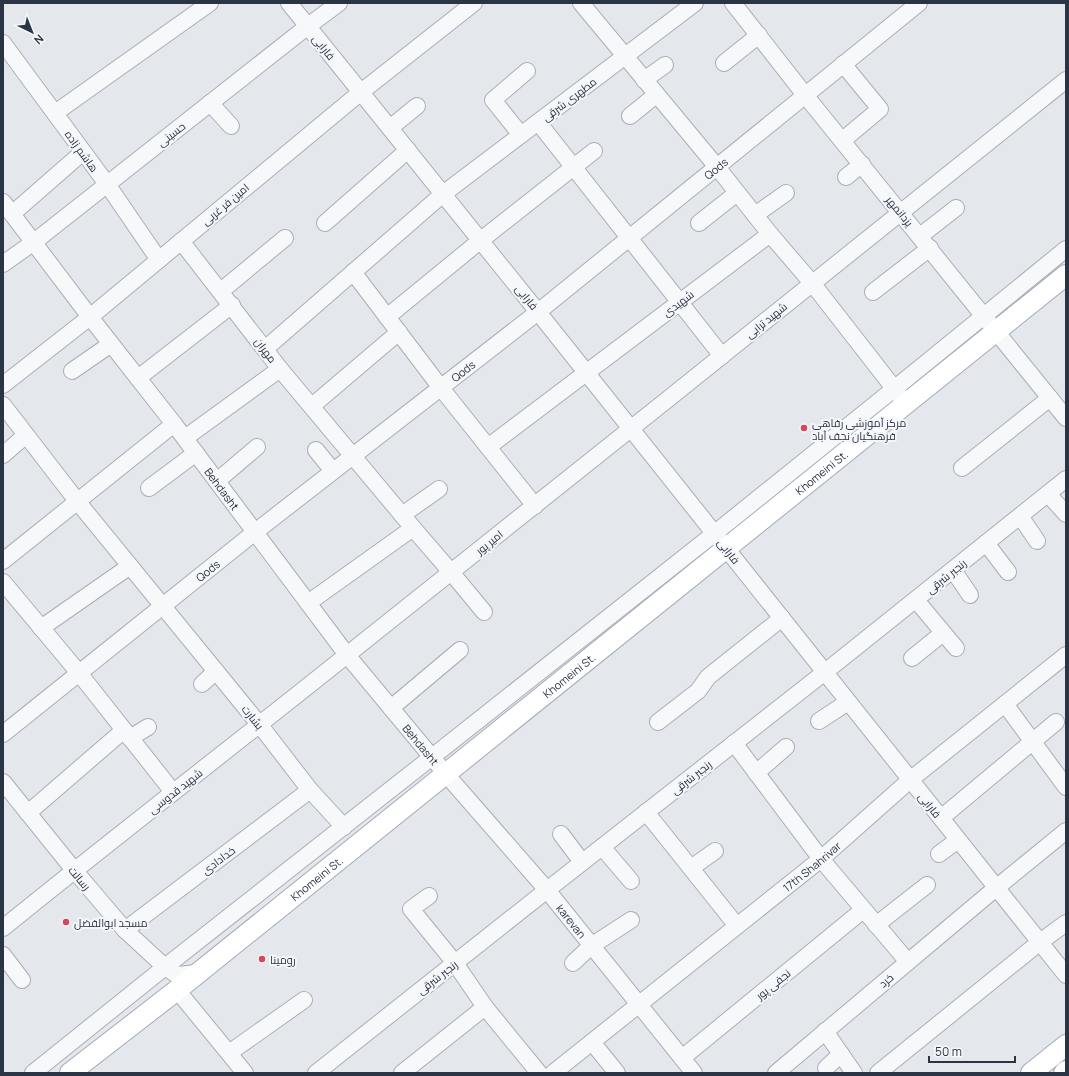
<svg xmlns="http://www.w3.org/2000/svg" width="1069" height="1076" viewBox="0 0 1069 1076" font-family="Manrope,Cairo,sans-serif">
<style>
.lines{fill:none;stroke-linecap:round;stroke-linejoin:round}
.minor-casing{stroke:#a9aeb7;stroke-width:18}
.major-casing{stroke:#a3abb8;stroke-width:22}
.minor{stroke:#f7f8fa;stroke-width:16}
.major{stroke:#fff;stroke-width:20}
.poi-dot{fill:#d1495b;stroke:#f4f6f9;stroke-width:1.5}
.labels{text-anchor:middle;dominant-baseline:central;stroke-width:4;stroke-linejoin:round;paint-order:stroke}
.street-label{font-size:11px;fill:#2b3445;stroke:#f4f6f9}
.poi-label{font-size:11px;fill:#2b3445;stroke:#f4f6f9;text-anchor:start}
</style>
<rect width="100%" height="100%" fill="#e4e7ec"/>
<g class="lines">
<defs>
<g id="minor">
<path d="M289 3 538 312 1066 975"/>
<path d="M581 3 717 167 770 234 812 283 900 396"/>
<path d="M733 3 805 95 1066 418"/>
<path d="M3 43 107 184 159 260"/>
<path d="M724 63 759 35"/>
<path d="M644 80 665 65"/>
<path d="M210 103 231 126"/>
<path d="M55 113 210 3"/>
<path d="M630 116 656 95"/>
<path d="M538 122 722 356"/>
<path d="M390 128 417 106"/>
<path d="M521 135 493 100 527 71"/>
<path d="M843 140 880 109 843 64"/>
<path d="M846 177 862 164"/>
<path id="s1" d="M3 202 90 317 174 424 347 655 445 773 547 890 694 1073"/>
<path d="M12 214 83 152"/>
<path d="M755 215 786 193"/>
<path d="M325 223 408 150"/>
<path d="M699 223 737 193"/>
<path d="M920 236 956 208"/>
<path d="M181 241 280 369 413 528 451 572 484 612"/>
<path d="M3 264 34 242 308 26 339 3"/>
<path d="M353 272 441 388 535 506"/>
<path d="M221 291 285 238"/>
<path d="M873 292 930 248"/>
<path d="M387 317 481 240 594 151"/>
<path d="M265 349 443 194 695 3"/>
<path d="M72 371 111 344"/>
<path d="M138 378 232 305"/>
<path d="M3 385 90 317 361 92 474 3"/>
<path d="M3 405 77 501 259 724 310 790 344 827"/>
<path d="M312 406 399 332"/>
<path d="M185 438 280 369"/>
<path d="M488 447 770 234"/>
<path d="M316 450 333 471"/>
<path d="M3 455 26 435"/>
<path d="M962 468 1050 398"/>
<path d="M217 481 257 447"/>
<path d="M149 488 196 453"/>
<path d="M1048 494 1066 514"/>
<path d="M402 515 439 489"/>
<path d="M1020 516 1037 541"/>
<path d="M986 543 1008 572"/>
<path d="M3 561 174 424"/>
<path d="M953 570 970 595"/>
<path d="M3 582 79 673 173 792"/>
<path d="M916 600 956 648"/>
<path d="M308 603 413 528"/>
<path d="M41 628 130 566"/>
<path d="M912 658 943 633"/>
<path d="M202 684 216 671"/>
<path d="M1005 704 1066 787"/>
<path d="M391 708 460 650"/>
<path d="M819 721 848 702"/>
<path d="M658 722 698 691 708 677 782 618"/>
<path id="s2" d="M3 734 255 532 538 312 919 3"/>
<path d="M130 738 148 727"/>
<path d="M734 743 821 859 908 962"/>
<path d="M756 773 786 747"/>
<path d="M3 782 74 870 125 930 165 967 177 975 197 973"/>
<path d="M646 812 737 926"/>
<path d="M28 813 124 730"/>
<path d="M941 818 1056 722"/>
<path d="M561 834 582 862"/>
<path d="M602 847 631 881"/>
<path d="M939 854 958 840"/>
<path d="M691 868 715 851"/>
<path d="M429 896 411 909 455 963 485 1007 539 1073"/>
<path d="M876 925 927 885"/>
<path d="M3 928C125 829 250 733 372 635 604 451 835 265 1066 80"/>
<path d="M125 930 310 790"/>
<path d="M3 955 22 980"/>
<path d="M573 963 591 946 631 920"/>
<path d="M177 990 245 1073"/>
<path d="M825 1031 854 1073"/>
<path d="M592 1042 617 1073"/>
<path d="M229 1053 304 1000"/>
<path d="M682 1058 863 910"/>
<path d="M826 1068 841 1054"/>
<path d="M33 1073 165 967 432 757 715 533 894 389 1066 249"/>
<path d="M316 1073 547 890 825 672 1066 479"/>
<path d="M402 1073 485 1007"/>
<path id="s3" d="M553 1073 821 859 910 780 1066 655"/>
<path d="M776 1073 996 888 1066 831"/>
<path d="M878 1073 1040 942 1066 923"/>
</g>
<g id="major">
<path id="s4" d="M70 1073 177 990 1066 275"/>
<path d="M1031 1073 1066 1045"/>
<path d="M1064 1073 1066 1071"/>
</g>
</defs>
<use href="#minor" class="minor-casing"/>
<use href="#major" class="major-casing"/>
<use href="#minor" class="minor"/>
<use href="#major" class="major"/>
</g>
<g class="poi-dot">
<circle cx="804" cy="428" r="4"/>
<circle cx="66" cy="922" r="4"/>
<circle cx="262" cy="959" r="4"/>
</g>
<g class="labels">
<g class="street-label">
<text transform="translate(324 47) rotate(51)">فارابی</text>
<text transform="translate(569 99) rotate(-37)">مطهری شرقی</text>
<text transform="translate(171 134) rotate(-38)">حسینی</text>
<text transform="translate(82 151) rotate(54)">هاشم زاده</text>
<text stroke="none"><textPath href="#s2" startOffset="910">Qods</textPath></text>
<text transform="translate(225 204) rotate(-40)">امین فر غربی</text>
<text transform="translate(900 211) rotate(51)">یزدانمهر</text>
<text transform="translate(527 297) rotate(51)">فارابی</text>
<text transform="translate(678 303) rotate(-37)">شهیدی</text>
<text transform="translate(766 320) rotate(-39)">شهید ترابی</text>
<text transform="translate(266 350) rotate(53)">مهران</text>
<text stroke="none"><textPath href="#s2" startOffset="586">Qods</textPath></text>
<text stroke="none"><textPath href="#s4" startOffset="962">Khomeini St.</textPath></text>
<text stroke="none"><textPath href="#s1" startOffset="361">Behdasht</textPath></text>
<text transform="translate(489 542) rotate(-39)">امیر پور</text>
<text transform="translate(729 551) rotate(52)">فارابی</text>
<text stroke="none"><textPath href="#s2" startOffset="262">Qods</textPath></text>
<text transform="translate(946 576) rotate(-39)">رنجبر شرقی</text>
<text stroke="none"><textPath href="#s4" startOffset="638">Khomeini St.</textPath></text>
<text transform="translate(253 717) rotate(51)">بشارت</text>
<text stroke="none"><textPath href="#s1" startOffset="685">Behdasht</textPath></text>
<text transform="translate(691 777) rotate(-38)">رنجبر شرقی</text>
<text transform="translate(175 791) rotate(-38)">شهید قدوسی</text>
<text transform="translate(930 805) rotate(51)">فارابی</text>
<text transform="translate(218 860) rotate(-37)">خدادادی</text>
<text stroke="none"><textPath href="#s3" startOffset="331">17th Shahrivar</textPath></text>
<text stroke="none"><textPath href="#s4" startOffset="314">Khomeini St.</textPath></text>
<text transform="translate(80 878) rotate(50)">رسالت</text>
<text stroke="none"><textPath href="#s1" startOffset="917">karevan</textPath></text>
<text transform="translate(437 977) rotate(-38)">رنجبر شرقی</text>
<text transform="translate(886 980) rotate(-40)">خرد</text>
<text transform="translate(773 984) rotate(-39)">نجفی پور</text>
</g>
<g class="poi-label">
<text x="812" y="422">مرکز آموزشی رفاهی<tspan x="812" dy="13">فرهنگیان نجف آباد</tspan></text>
<text x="74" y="922">مسجد ابوالفضل</text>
<text x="270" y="959">رومینا</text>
</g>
</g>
<rect width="1069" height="1076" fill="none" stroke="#2b3445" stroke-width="8"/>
<g transform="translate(32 32) rotate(137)" stroke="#f4f6f9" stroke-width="3" paint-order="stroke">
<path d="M0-3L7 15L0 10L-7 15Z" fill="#2b3445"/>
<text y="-6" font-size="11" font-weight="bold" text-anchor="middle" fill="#2b3445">N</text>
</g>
<path d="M929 1056v6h86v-6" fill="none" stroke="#2b3445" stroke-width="2"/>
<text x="935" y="1056" font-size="12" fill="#2b3445" stroke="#f4f6f9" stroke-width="3" paint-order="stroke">50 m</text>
</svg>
